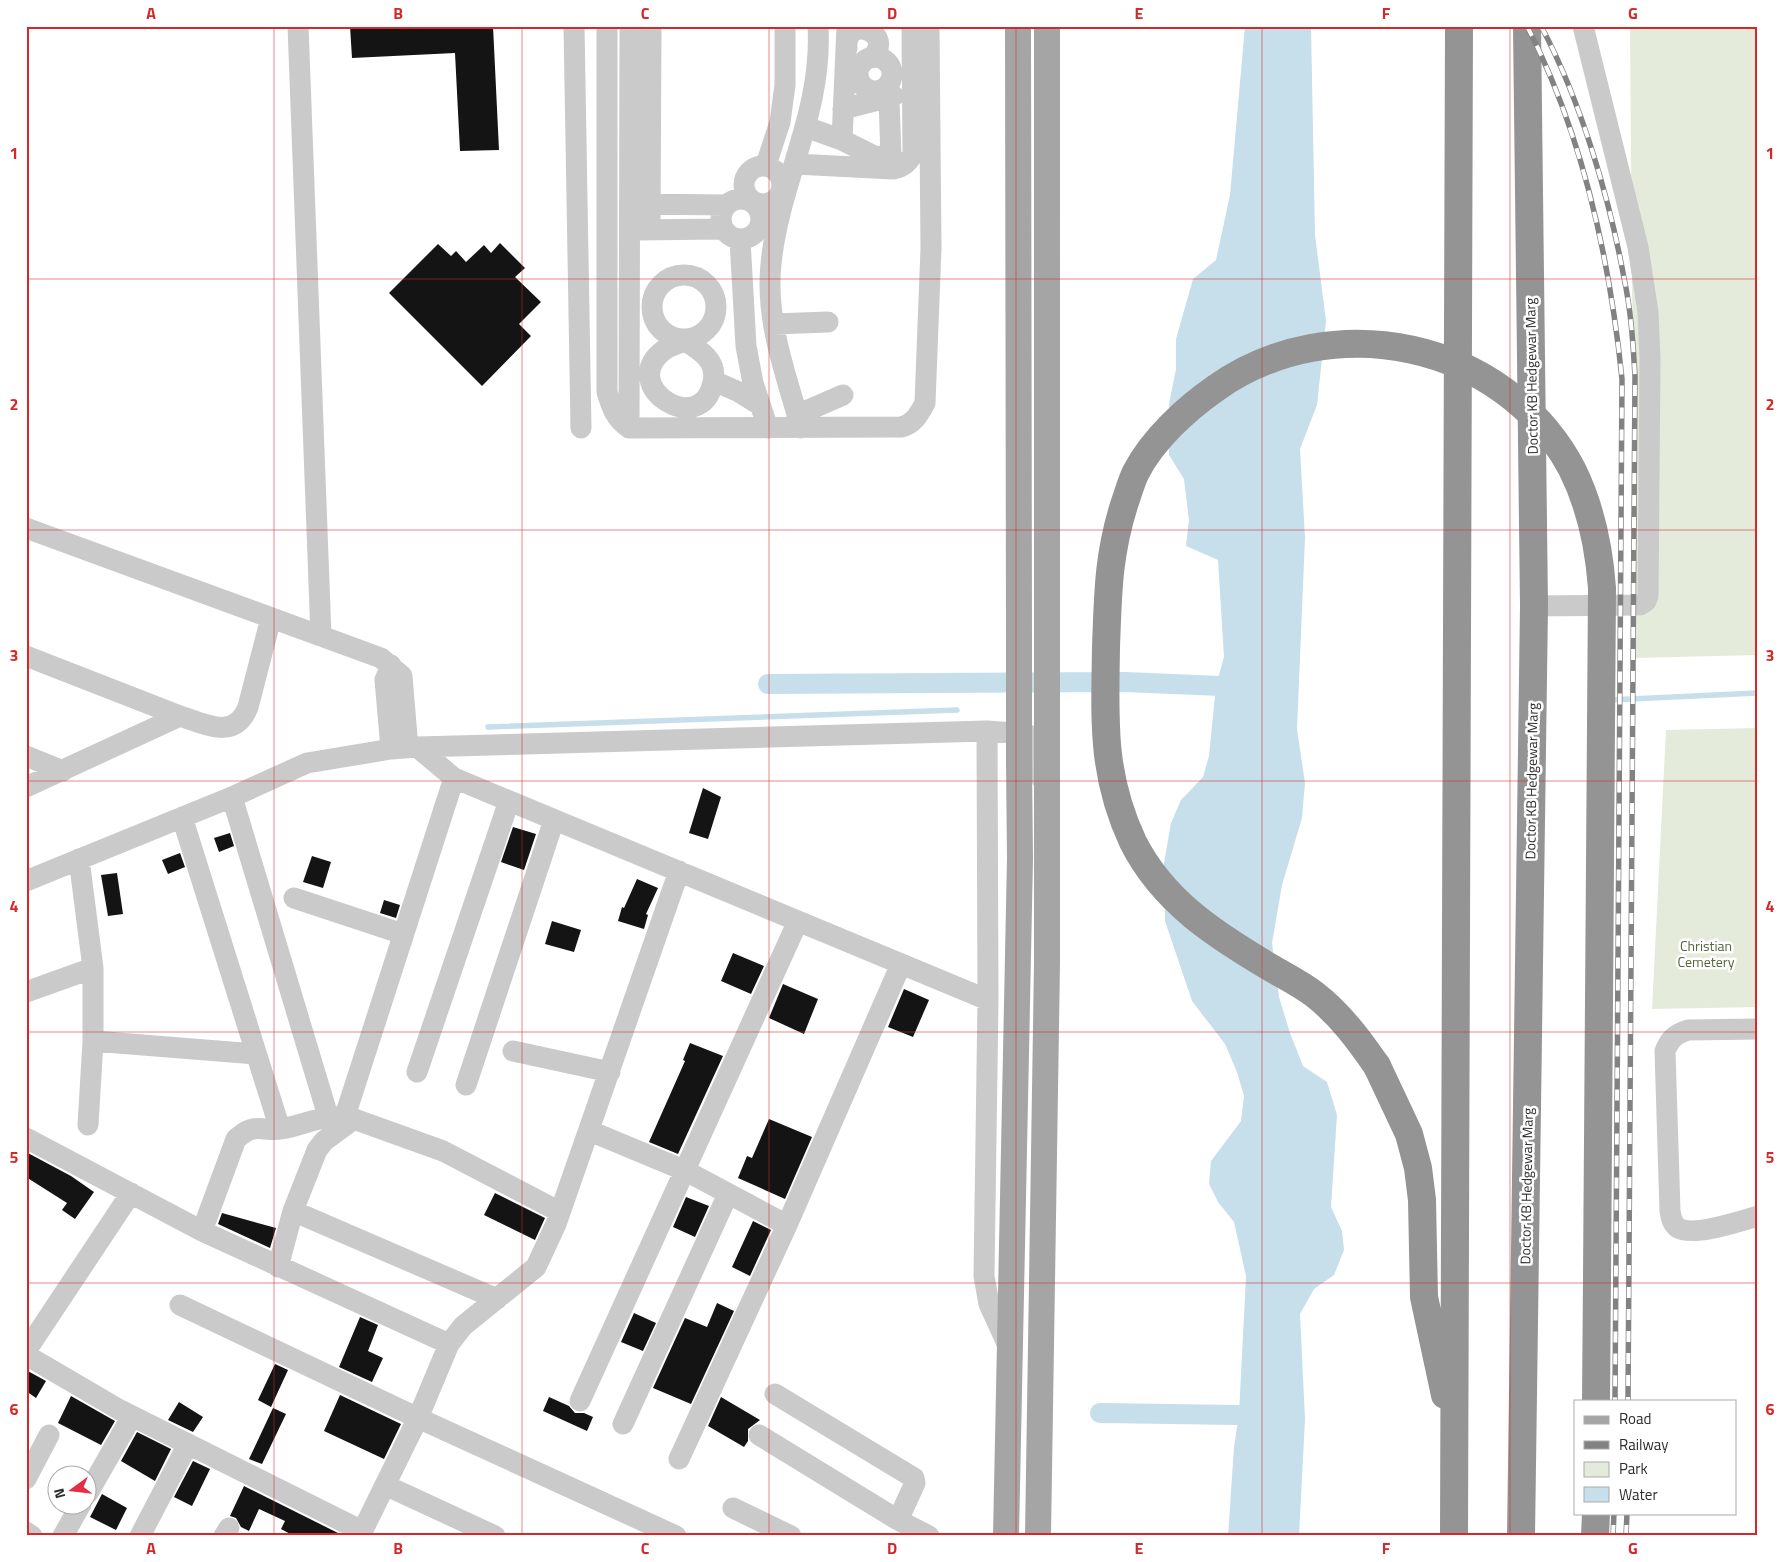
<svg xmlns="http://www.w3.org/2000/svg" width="1784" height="1562" viewBox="0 0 1784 1562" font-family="'Titillium Web',sans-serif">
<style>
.green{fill:#e4ebda}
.water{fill:#c6dfeb}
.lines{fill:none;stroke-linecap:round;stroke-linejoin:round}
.stream{stroke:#c6dfeb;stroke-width:5.5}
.canal{stroke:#c6dfeb;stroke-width:20}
.building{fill:#141414}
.minor{stroke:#cacaca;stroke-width:21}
.major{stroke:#a5a5a5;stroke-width:26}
.highway{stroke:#949494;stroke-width:28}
.rail-casing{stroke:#828282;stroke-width:5.5}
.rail{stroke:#fff;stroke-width:4;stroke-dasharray:11;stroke-linecap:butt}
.major-bridge{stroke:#a5a5a5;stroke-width:26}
.highway-bridge{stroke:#949494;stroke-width:28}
.grid{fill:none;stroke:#d62828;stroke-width:1;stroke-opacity:0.55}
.labels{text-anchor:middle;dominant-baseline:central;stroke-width:5;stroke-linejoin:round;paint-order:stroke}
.street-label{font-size:14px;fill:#2d2d2d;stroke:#fff}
.park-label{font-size:14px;fill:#53683b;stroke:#fff}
.neatline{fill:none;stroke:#d62828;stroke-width:2}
.grid-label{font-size:16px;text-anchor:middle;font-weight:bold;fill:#d62828}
</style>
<rect width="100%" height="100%" fill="#fff"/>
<path class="green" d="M1630 26H1758V655L1635 658Z
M1758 728V1007L1652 1009 1666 730Z"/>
<path class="water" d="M1245 26H1311L1315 235 1326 321 1317 405 1300 449 1305 538 1297 729 1305 783 1302 818 1282 885 1272 943 1279 997 1290 1033 1303 1066 1327 1082 1337 1115 1331 1207 1342 1231 1344 1250 1334 1275 1314 1289 1300 1314 1305 1419 1299 1536H1228L1234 1447 1239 1414 1246 1276 1234 1222 1218 1202 1209 1184 1211 1161 1241 1121 1244 1096 1237 1072 1225 1044 1192 1001 1165 921 1164 863 1171 823 1181 800 1203 777 1209 756 1216 686 1224 657 1218 560 1186 546 1189 520 1184 479 1169 455V404L1176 369V339L1193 279 1216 260 1230 195Z"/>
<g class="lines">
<path class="stream" d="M1609 700 1758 693
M488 727 957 710"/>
<path class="canal" d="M768 684 1125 682 1244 687
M1100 1413 1239 1415 1264 1422"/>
</g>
<path class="building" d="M350 26H493L499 150 460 151 455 53 352 58Z
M500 243 525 268 515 277 541 302 519 324 531 336 482 386 389 293 438 244 451 256 456 251 466 262 484 245 491 253Z
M703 788 721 797 708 839 689 833Z
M513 827 536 834 524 870 501 862Z
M230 833 234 846 219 852 214 838Z
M180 853 185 867 168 874 162 860Z
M312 856 331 862 323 888 303 882Z
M117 873 123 914 108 916 101 875Z
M637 879 658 888 646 914 648 915 644 929 618 921 622 907 624 908Z
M384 900 400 905 396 918 380 913Z
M552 921 581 930 574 952 545 944Z
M733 953 764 966 751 994 721 981Z
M783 984 818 999 804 1034 769 1018Z
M904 989 929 1000 913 1037 888 1027Z
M690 1043 723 1056 678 1154 649 1142 685 1061 683 1060Z
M769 1119 812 1137 785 1199 738 1178 747 1156 752 1158Z
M26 1152 71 1176 94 1192 75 1219 62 1210 67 1203 26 1177Z
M495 1193 545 1218 535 1240 484 1215Z
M686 1197 709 1206 695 1237 673 1227Z
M222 1213 276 1228 270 1248 218 1224Z
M753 1221 771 1230 750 1276 732 1267Z
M717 1303 734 1311 691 1404 653 1388 685 1318 707 1327Z
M634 1313 656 1323 643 1351 621 1342Z
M360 1317 378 1325 368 1351 383 1358 372 1382 339 1367Z
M275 1364 288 1370 271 1407 258 1400Z
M26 1370 46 1381 36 1398 26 1391Z
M340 1395 401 1424 384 1459 324 1431Z
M71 1396 115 1421 101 1445 58 1423Z
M549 1397 569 1406 575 1413H584L593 1417 587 1431 543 1411Z
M721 1397 760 1420 748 1429V1441L744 1447 708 1426Z
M179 1402 203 1417 193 1432 168 1420Z
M273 1408 286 1414 262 1464 249 1459Z
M137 1432 171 1449 155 1481 121 1461Z
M193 1461 210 1469 192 1506 174 1497Z
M244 1486 344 1536H294L281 1529 285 1521 259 1509 249 1531 241 1527 236 1518 230 1516Z
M102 1494 127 1508 116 1530 90 1517Z"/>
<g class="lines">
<path class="minor" d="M298 26 321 636
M574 26 581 428
M607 26V392C612 408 615 418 629 428L901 427C914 424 919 414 925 403L931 248 929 26
M847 48C844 13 898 33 871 58
M858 74a17 17 0 1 1 34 0a17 17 0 1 1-34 0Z
M843 109 894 96
M806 127 842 140 874 156 891 157 889 99
M842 140 847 26
M795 164 893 169C903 167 908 163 913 154L912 26
M766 165 780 122 785 85V26
M744 185a19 19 0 1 1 38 0a19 19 0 1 1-38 0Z
M721 219a20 20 0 1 1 40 0a20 20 0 1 1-40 0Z
M637 204 727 205
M636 230 723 229
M650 230 651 26
M740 240 746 346 753 383 768 428
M652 307a32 32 0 1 1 64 0a32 32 0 1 1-64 0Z
M774 324 828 322
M685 341C700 350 718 361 713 382 702 440 616 386 664 350 670 346 679 343 685 341Z
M714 381 739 392 760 405
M797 415 843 395
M629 428 630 26
M801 428C786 375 765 320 771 264 779 182 823 113 818 26
M26 528 381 658 402 676 408 748
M1534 606 1640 605 1646 601 1648 596 1650 359 1648 312 1638 247 1583 26
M26 656 180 716
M391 665 385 680 391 749
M987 731 988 1000 984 1276 989 1304 1009 1348
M417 747 454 778 988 1000
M26 756 63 771
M26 787 180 716C205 724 235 741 248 707L271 618
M232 797 328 1116
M182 817 280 1129
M79 859 93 968V1041L88 1125
M26 881 232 797 307 763 391 749 417 747 987 731 1027 734C1038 745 1034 766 1042 779
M294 898 403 934
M26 992 93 968
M1758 1029 1688 1030C1675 1034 1670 1039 1665 1051L1670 1211C1671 1217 1672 1224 1678 1228 1693 1237 1741 1221 1758 1216
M93 1041 256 1054
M513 1051 610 1072
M417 1072 509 801
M466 1085 554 820
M345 1116 454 778
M590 1131 686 1171 787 1225
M26 1138 202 1231 449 1344
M293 1211 497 1299
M202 1231 236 1139C241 1135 246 1130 253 1129 261 1127 271 1131 281 1129 306 1125 329 1111 354 1119L443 1151 560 1212
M278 1267 293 1211 317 1150 324 1141 354 1119
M180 1305 418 1418 676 1536
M26 1351 131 1193
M26 1355 120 1410 362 1531
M775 1394 914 1478 915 1483 898 1520
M580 1401 798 921
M623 1424 728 1194
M759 1435 898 1520 929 1536
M679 1459 787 1225 901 964
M26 1479 49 1435
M385 1485 495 1536
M88 1493 132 1416
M733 1508 791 1536
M26 1532 32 1536
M63 1536 81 1504
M140 1536 188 1444
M224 1536 229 1528
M360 1536 418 1418 449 1344 463 1326 536 1267 556 1224 679 871"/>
<path class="major" d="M1018 26 1019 642
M1006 1536 1020 859 1019 763
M1038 1536 1047 963V26"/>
<path class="highway" d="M1377 1066 1409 1134 1418 1168 1422 1200 1424 1297 1445 1395
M1596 1401 1597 1278
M1454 1536 1459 26
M1521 1536 1534 606 1527 26
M1595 1536 1596 1513"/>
<defs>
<path id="rail" d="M1527 26C1582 133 1610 261 1622 379L1615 1401
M1541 26C1580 99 1609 196 1624 278 1631 310 1633 343 1635 376L1628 1401
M1613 1536 1614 1513
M1626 1536 1627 1513"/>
</defs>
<use href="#rail" class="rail-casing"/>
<use href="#rail" class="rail"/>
<path class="major-bridge" d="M1019 642V763"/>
<path class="highway-bridge" d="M1377 1066C1359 1040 1340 1014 1314 994 1301 984 1287 977 1273 969 1217 936 1163 902 1133 842 1101 774 1105 719 1106 647 1108 594 1108 556 1124 505 1128 494 1131 482 1136 472 1153 439 1186 409 1216 388 1332 306 1504 341 1572 469 1591 507 1599 547 1602 588L1597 1278"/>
</g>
<path class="grid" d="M274 26V1536M522 26V1536M769 26V1536M1016 26V1536M1262 26V1536M1510 26V1536M26 279H1758M26 530H1758M26 781H1758M26 1032H1758M26 1283H1758"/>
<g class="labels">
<g class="street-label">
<text transform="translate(1531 376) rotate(-91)">Doctor KB Hedgewar Marg</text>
<text transform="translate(1531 781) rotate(-89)">Doctor KB Hedgewar Marg</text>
<text transform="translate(1526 1186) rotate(-89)">Doctor KB Hedgewar Marg</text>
</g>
<g class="park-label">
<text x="1706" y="945">Christian<tspan x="1706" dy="16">Cemetery</tspan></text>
</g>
</g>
<rect width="1784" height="1562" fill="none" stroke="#ffffff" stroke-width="55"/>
<rect x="1574" y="1400" width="162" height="115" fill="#ffffff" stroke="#ababab"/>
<rect x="1584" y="1416" width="25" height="8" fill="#a5a5a5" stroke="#ababab"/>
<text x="1619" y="1424" font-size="15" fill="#2d2d2d">Road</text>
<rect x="1584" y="1441" width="25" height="8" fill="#828282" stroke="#ababab"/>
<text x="1619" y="1450" font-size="15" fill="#2d2d2d">Railway</text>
<rect x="1584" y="1462" width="25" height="15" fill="#e4ebda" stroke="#ababab"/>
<text x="1619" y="1474" font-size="15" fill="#2d2d2d">Park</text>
<rect x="1584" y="1487" width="25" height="15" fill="#c6dfeb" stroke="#ababab"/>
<text x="1619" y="1500" font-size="15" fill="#2d2d2d">Water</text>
<g transform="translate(72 1490) rotate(255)"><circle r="24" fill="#ffffff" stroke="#ababab"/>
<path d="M0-4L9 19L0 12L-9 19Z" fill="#e52e46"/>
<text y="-8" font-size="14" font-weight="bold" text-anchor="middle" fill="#2d2d2d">N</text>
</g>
<rect x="28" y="28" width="1728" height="1506" class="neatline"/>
<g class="grid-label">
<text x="151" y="19">A</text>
<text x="398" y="19">B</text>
<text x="645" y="19">C</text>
<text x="892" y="19">D</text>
<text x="1139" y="19">E</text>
<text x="1386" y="19">F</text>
<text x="1633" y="19">G</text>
<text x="14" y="159">1</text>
<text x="1770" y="159">1</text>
<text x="14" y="410">2</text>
<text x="1770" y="410">2</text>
<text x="14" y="661">3</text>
<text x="1770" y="661">3</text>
<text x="14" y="912">4</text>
<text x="1770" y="912">4</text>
<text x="14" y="1163">5</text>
<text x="1770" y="1163">5</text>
<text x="14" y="1415">6</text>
<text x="1770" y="1415">6</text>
<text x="151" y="1554">A</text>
<text x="398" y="1554">B</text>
<text x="645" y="1554">C</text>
<text x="892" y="1554">D</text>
<text x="1139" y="1554">E</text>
<text x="1386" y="1554">F</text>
<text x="1633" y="1554">G</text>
</g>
</svg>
